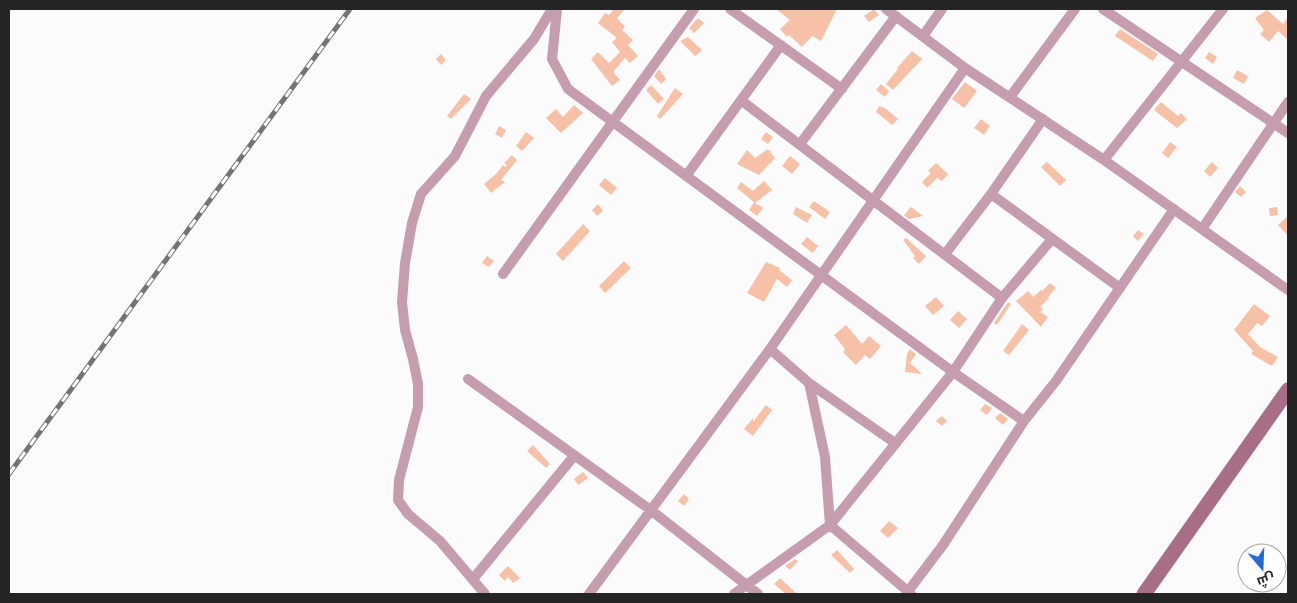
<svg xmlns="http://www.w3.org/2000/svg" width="1297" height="603" viewBox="0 0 1297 603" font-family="Karla,Cairo,sans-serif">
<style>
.building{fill:#f6c1a7}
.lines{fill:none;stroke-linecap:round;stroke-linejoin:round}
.street{stroke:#c59dae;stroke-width:10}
.secondary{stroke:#a86e88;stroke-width:15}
.rail-casing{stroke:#747474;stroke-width:5}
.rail{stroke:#fff;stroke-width:3;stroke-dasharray:9;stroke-linecap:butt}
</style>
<rect width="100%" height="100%" fill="#fbfbfc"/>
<path class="building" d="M614 9H625L617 18 625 27 622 30 633 40 628 45 638 56 630 63 625 58 613 72 620 80 612 86 591 59 598 52 609 63 620 52 612 42 617 38 598 23 605 13 609 15Z
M776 9H837L821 41 812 36 802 47 789 35 787 37 780 29 790 20Z
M874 9 879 15 869 22 864 16Z
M1267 10 1283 24 1288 17V40L1278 31 1269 42 1260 34 1264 30 1255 18Z
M698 18 704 23 694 33 689 28Z
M1120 29 1158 54 1153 61 1115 36Z
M688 37 702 50 695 56 680 41Z
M912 51 922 59 893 90 886 84 898 69 897 68Z
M1209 52 1217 57 1213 64 1205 58Z
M441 54 446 60 441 65 436 59Z
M659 69 666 79 661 84 654 76Z
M1237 70 1248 76 1244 84 1233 78Z
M965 82 977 91 964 108 952 99Z
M881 84 889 91 885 97 876 90Z
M651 85 664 99 658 104 646 90Z
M675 88 683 94 660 119 657 116Z
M464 94 471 99 451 119 447 116Z
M1161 102 1178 116 1181 113 1187 119 1177 128 1154 110Z
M574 105 583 113 561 133 546 118 556 109 563 117Z
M879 106 885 108 898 119 892 125 876 112Z
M981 119 990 126 984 135 974 128Z
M499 126 506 130 502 138 495 134Z
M526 132 534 138 522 151 516 146Z
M766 132 773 137 768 144 761 139Z
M1170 142 1177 147 1168 158 1162 153Z
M768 149 775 158 759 175 737 164 747 150 755 158Z
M512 155 517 160 501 180 505 182 491 193 484 184 496 174 503 165 505 167 507 165 504 163Z
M790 156 800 164 792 174 782 166Z
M1047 162 1066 180 1060 186 1041 167Z
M1212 162 1218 168 1210 177 1204 171Z
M936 163 948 174 942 181 937 178 927 188 922 182 931 173 928 171Z
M605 178 617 188 611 195 599 185Z
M764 181 772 190 755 203 737 188 741 182 753 191Z
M1240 186 1246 192 1241 197 1235 192Z
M814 201 830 212 825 219 809 207Z
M754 202 763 208 757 216 749 210Z
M598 204 603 211 597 216 592 210Z
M796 207 812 215 807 223 793 214Z
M911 207 923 216 909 219 904 215Z
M1277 207 1278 215 1270 216 1269 208Z
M1288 216V236L1278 225Z
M583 224 590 231 563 261 556 254Z
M1138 230 1144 234 1138 241 1133 236Z
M807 237 818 246 813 253 801 244Z
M906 238 926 256 919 264 913 258 915 256 903 240Z
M487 256 494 261 489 267 482 263Z
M624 261 631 268 605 293 599 286Z
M766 262 780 268 779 270 792 280 787 287 777 279 764 302 747 293Z
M1050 283 1056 288 1048 297 1049 298 1040 307 1043 309 1040 312 1048 317 1041 327 1016 301 1028 291 1033 297 1041 290 1042 291Z
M936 297 944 306 933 315 925 306Z
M1008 302 1011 304 997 325 994 323Z
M1254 304 1270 316 1262 326 1257 323 1248 334 1260 347 1278 357 1272 366 1251 354 1253 351 1234 330Z
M958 311 967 319 959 328 950 320Z
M1022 324 1029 330 1009 355 1003 351Z
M846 325 862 344 869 336 881 346 870 359 865 355 856 365 843 352 845 349 834 335Z
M910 349 916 354 910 363 922 374 905 372 907 354Z
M985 404 992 408 987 415 980 410Z
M766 405 772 410 753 436 744 429 753 418V422Z
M1000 413 1008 419 1003 425 995 418Z
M942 416 947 421 942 426 936 421Z
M533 445 550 464 546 468 527 451Z
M583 472 588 478 578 485 574 479Z
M684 494 689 499 684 506 678 501Z
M889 521 898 528 888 538 880 531Z
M837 550 854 569 850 573 831 555Z
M795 559 798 561 790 570 785 566Z
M508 566 520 578 513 583 508 577 505 581 499 575Z
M780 578 797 594H786L774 584Z"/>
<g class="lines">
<path class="street" d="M557 9 552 59 568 89 953 372 1024 421
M730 9 842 89
M886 9 965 68 1104 160 1288 290
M1103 9 1288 133
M923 36 942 9
M1010 97 1075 9
M742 101 1002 298
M800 144 896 16
M1104 160 1223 9
M686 176 781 45
M991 194 1120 288
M1202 229 1288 102
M945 254 991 194 1043 119
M503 274 694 9
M770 349 809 383 825 457 830 525 911 594
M468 379 652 511 758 594
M809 383 895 443
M473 579 574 456
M485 594 440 541 408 514 398 500 399 480 418 407V384L413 359 405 330 402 302 405 263 412 223 421 194 455 156 486 96 534 39 552 9
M589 594 770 349 965 68
M734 594 830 525 953 372 1002 298 1052 239
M906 594 943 545 1024 421 1056 381 1174 209"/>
<path class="secondary" d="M1144 594 1288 390"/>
<defs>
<path id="rail" d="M9 474 350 9"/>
</defs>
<use href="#rail" class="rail-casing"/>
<use href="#rail" class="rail"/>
</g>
<rect width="1297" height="603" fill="none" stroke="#252525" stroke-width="20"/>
<g transform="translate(1262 568) rotate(161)"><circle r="24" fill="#ffffff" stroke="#a8a8a8"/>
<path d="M0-4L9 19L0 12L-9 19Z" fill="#266ad6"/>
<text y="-8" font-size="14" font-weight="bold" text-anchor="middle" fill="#252525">ش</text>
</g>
</svg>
